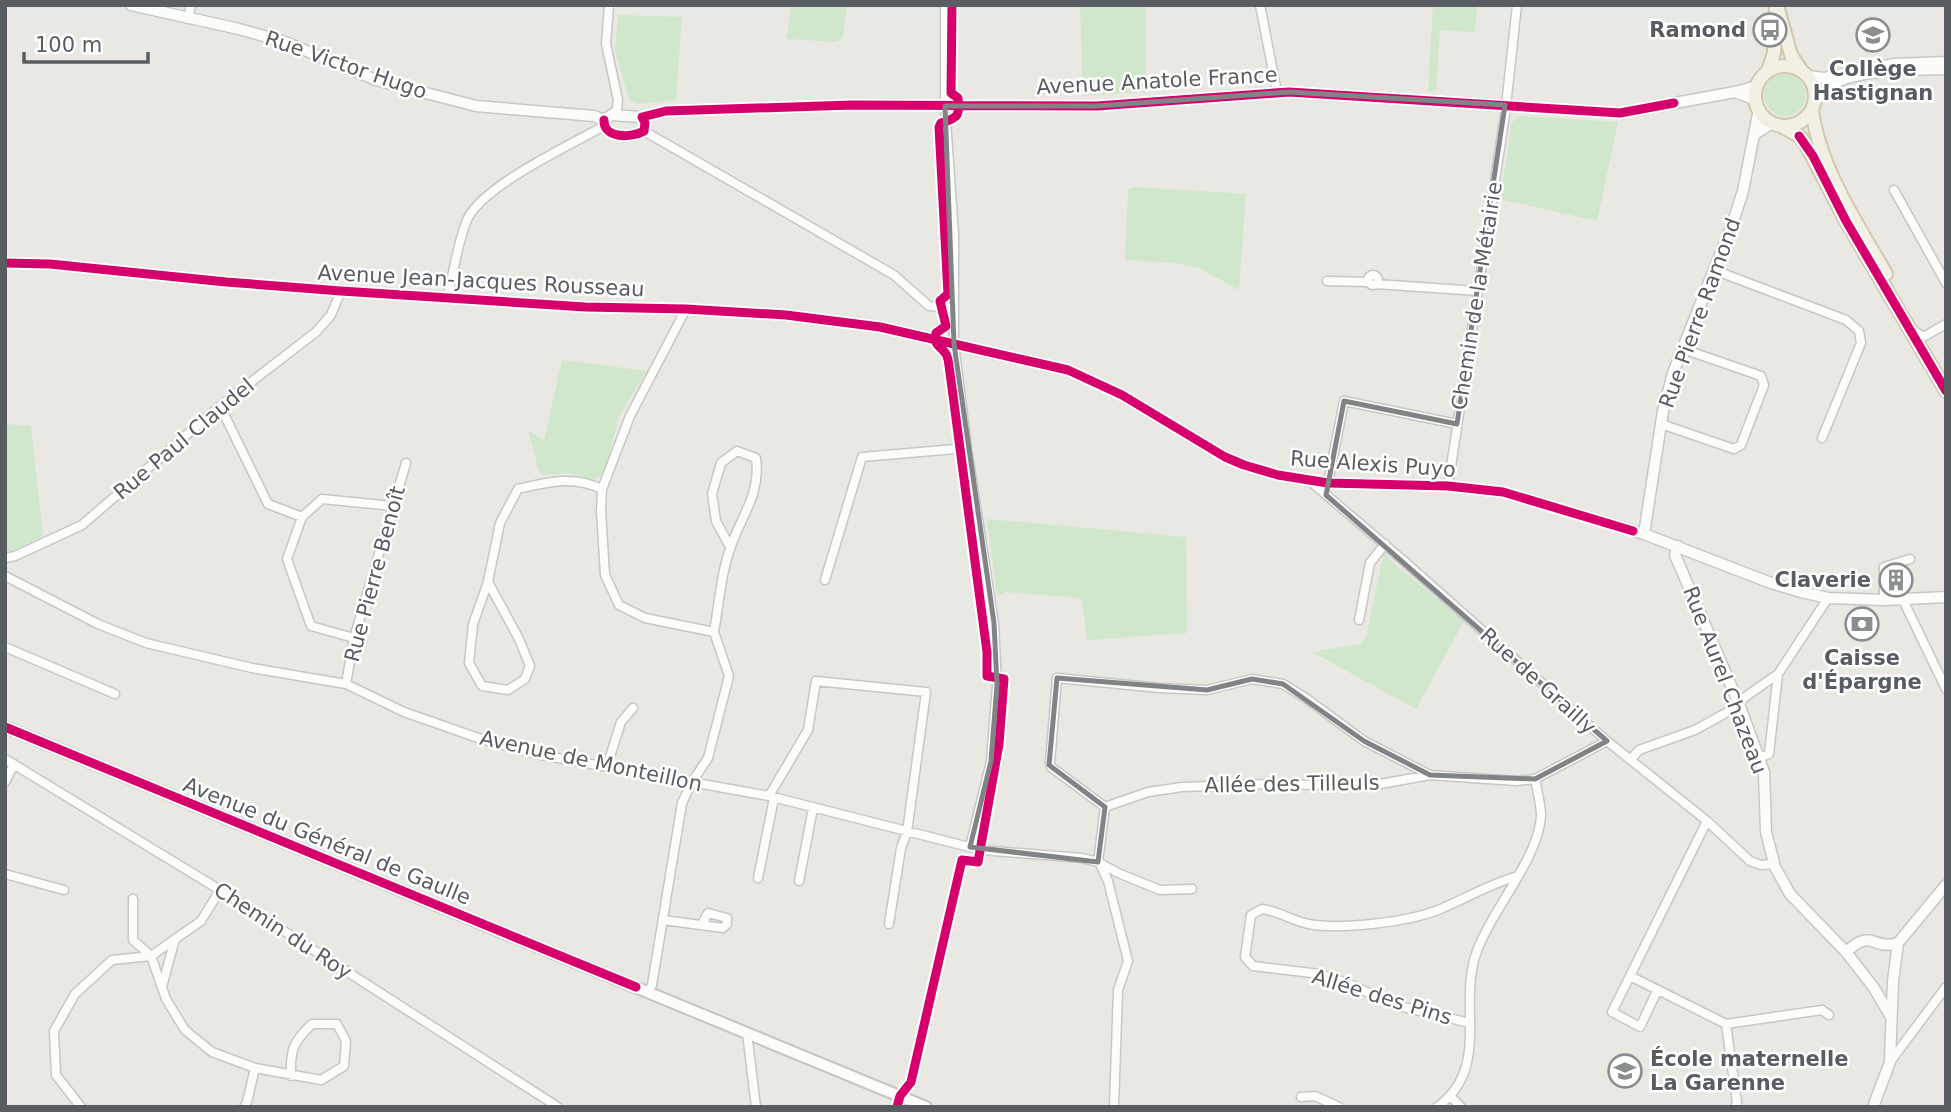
<svg xmlns="http://www.w3.org/2000/svg" width="1951" height="1112" viewBox="0 0 1951 1112" font-family="'DejaVu Sans',sans-serif">
<style>
.green{fill:#d1e7cb}
.lines{fill:none;stroke-linecap:round;stroke-linejoin:round}
.minor-casing{stroke:#c7c7c7;stroke-width:11}
.tertiary-casing{stroke:#c7c7c7;stroke-width:13}
.secondary-casing{stroke:#c5c6c4;stroke-width:14}
.primary-casing{stroke:#d3c8ae;stroke-width:16}
.minor{stroke:#fcfcfb;stroke-width:8}
.tertiary{stroke:#fcfcfb;stroke-width:10}
.secondary{stroke:#fcfcfb;stroke-width:10}
.primary{stroke:#f2efe5;stroke-width:12}
.cycleway-casing{stroke:#fff;stroke-width:13}
.cycleway{stroke:#d6006c;stroke-width:9}
.marked{fill:none;stroke:#818486;stroke-width:5;stroke-linejoin:round}
.labels{text-anchor:middle;dominant-baseline:central;stroke-width:5;stroke-linejoin:round;paint-order:stroke}
.poi-label{font-size:21px;font-weight:bold;fill:#585d62;stroke:#fff;text-anchor:end}
.street-label{font-size:21px;fill:#585d62;stroke:#fff}
</style>
<rect width="100%" height="100%" fill="#eae8e2"/>
<path class="green" d="M791 5H847L843 39H838V42L787 39Z
M1080 5H1146V92L1083 96Z
M1433 5H1477L1475 32 1440 30 1436 91H1428Z
M618 15 682 17 676 100 636 104 629 100 615 50Z
M1764 95a21 21 0 1 1 42 0a21 21 0 1 1-42 0Z
M1521 116 1618 122 1597 221 1500 199 1512 122Z
M1136 187 1246 194 1239 290 1199 268 1176 263 1125 260 1128 189Z
M562 360 647 371 619 416 605 471 599 477 588 479 570 473 545 475 539 472 528 430 544 440Z
M5 424 31 426 43 536 7 553Z
M987 519 1186 537 1187 633 1087 640 1082 601 1079 598 1005 592 997 596Z
M1384 552 1393 563 1464 621 1416 709 1312 652 1360 644 1366 637Z"/>
<g class="lines">
<defs>
<path id="minor" d="M609 5 606 44 618 100 617 109 611 115
M945 5V106L954 234V344L967 448 994 623 997 685 991 761 970 847
M1260 5 1277 92
M188 19 191 5
M644 131 894 275 929 306 954 308
M1894 190 1946 283
M1714 270 1846 320 1859 331 1861 343 1822 438
M1368 280a5 5 0 1 1 10 0a5 5 0 1 1-10 0Z
M1327 281 1368 282
M1376 284 1478 291
M447 298C454 273 457 244 467 220 482 186 570 145 604 126
M1913 330 1923 337 1946 324
M220 406 268 504 302 517
M1661 424 1734 449 1741 445 1764 385 1761 376 1683 349
M1310 481 1405 562 1607 741 1707 821 1750 861 1761 865 1774 864
M1328 483 1344 401 1457 424
M1448 486 1505 115 1517 5
M5 558 15 556 82 525 220 406 316 332 331 315 341 291
M5 576 98 624 146 643 252 668 346 684 404 712 481 739 541 755 769 796 981 850 1082 858 1098 862 1118 873 1160 890 1192 889
M825 580 862 457 967 448
M488 582 519 639 530 666 525 679 508 690 482 686 469 663 473 624 488 582 500 523 518 489C548 482 573 475 602 489
M1884 600V567L1910 559
M1903 600 1946 689
M1359 620 1370 563 1385 544
M714 632C719 604 721 573 731 546 742 515 761 493 756 458L737 451 721 463 712 494 716 521 730 547
M354 638 311 626 287 559 302 517 322 499 393 506
M5 647 115 694
M346 684 354 638 406 463
M1759 758 1769 754 1778 674 1828 598
M5 759 220 890 558 1107
M1631 759 1639 750 1695 730 1733 709 1745 697 1778 674
M607 766 621 722 633 708
M5 782 14 764
M769 796 808 730 816 681 926 692 907 832 901 848 889 924
M1105 807 1051 767 1050 763 1057 678 1160 688 1207 690 1252 679 1283 684 1307 699 1364 741 1430 775
M1707 821 1630 976 1726 1024 1737 1103 1735 1107
M1098 862 1105 807 1148 792 1182 787 1270 784 1369 786 1430 775 1516 781 1535 779 1607 741
M1100 864 1108 881 1128 961 1118 990 1114 1107
M5 874 64 890
M758 878 774 798
M799 881 813 808
M220 890 201 921 151 956 166 999 185 1030 212 1052 255 1068 321 1080 344 1066 346 1041 337 1024H312C293 1042 290 1050 291 1076
M663 920 723 928 727 924V918L708 913 704 920 706 925
M1630 976 1612 1012 1640 1027 1657 991
M162 987 175 939
M648 992 652 985 682 803 692 782 708 758 729 676 714 632 645 618 619 605 605 575 601 511 602 489 630 416 686 309
M1470 1023 1395 1005 1347 983 1320 974 1253 966 1245 957 1251 915 1262 909C1279 911 1292 921 1309 924 1340 930 1408 922 1438 910 1465 899 1489 884 1518 876
M1726 1024 1822 1010 1829 1015
M747 1033 756 1107
M1890 1062 1946 987
M1301 1097 1315 1096 1339 1107
M1451 1097 1461 1107
M81 1107 56 1075 54 1031 75 994 112 960 151 956 133 940V899
M244 1107 247 1102 255 1068
M1437 1107C1490 1069 1459 1010 1475 957 1489 912 1538 861 1541 816 1541 804 1537 790 1535 779"/>
<path id="tertiary" d="M131 5 239 29 285 42 376 80 476 106 594 116 604 120
M1808 76 1824 78 1894 64 1946 62
M1735 92 1756 100
M1815 102C1821 95 1826 87 1835 83 1863 69 1914 70 1946 69
M604 120 611 115 642 117 666 111 852 105 1097 106 1289 92 1620 113 1735 92 1757 86
M604 120C603 139 632 138 644 131L645 123 642 117
M1755 134 1772 123
M5 263 50 264 226 282 341 291 585 307 686 309 786 315 880 327 1068 370 1122 395 1225 457 1244 465 1278 475 1328 483 1448 486 1503 492 1644 534 1771 583 1801 592 1828 598 1884 600 1946 597
M1644 534 1663 411 1673 373 1733 222 1743 191 1759 109
M1678 546 1675 555 1739 704 1764 772 1766 832 1775 867 1790 894 1846 952 1874 988 1891 1017
M1846 952C1874 927 1871 951 1898 943
M1873 1107 1890 1062 1893 981 1898 943 1946 885"/>
<path id="secondary" d="M5 727 926 1107"/>
<path id="primary" d="M1777 5 1791 55 1801 70
M1755 96a30 30 0 1 1 60 0a30 30 0 1 1-60 0Z
M1768 71 1774 53 1776 6
M1812 110C1820 169 1857 223 1886 274
M1779 125 1799 136 1805 143 1846 221 1946 391"/>
</defs>
<use href="#minor" class="minor-casing"/>
<use href="#tertiary" class="tertiary-casing"/>
<use href="#secondary" class="secondary-casing"/>
<use href="#primary" class="primary-casing"/>
<use href="#minor" class="minor"/>
<use href="#tertiary" class="tertiary"/>
<use href="#secondary" class="secondary"/>
<use href="#primary" class="primary"/>
<defs>
<path id="cycleway" d="M604 120C603 139 632 138 644 131L645 123 642 117 666 111 852 105 1097 106 1289 92 1620 113 1674 103
M1799 136 1813 156 1846 221 1946 391
M5 263 50 264 226 282 341 291 585 307 686 309 786 315 880 327 1068 370 1122 395 1225 457 1244 465 1278 475 1328 483 1448 486 1503 492 1633 531
M5 727 636 987
M897 1107 900 1096 911 1082 962 860 978 862 999 744 1004 679 987 676V652L950 373C949 368 949 359 946 354 940 345 933 346 936 333L946 326 940 301 948 294 939 127 941 123C958 118 960 116 958 98L951 93 952 5"/>
</defs>
<use href="#cycleway" class="cycleway-casing"/>
<use href="#cycleway" class="cycleway"/>
</g>
<path class="marked" d="M1289 92 1505 105 1457 424 1344 401 1326 495 1607 741 1535 779 1430 775 1364 741 1283 684 1252 679 1207 690 1057 678 1049 765 1105 807 1098 862 970 847 991 761 997 685 994 623 954 344 945 106H1097Z"/>
<defs>
<symbol id="bus-ring" viewBox="-11 -11 22 22"><circle r="9.5" fill="#fff" stroke="#8b8e8f" stroke-width="1.5"/><path d="M-5-6H5V4H4V6H2V4H-2V6H-4V4H-5ZM-3.5-4V0h7V-4ZM-3.5 1.2v1.5H-2V1.2ZM2 1.2v1.5H3.5V1.2Z" fill="#8b8e8f"/></symbol>
<symbol id="school-ring" viewBox="-11 -11 22 22"><circle r="9.5" fill="#fff" stroke="#8b8e8f" stroke-width="1.5"/><path d="M0-5L7-2L0 1L-7-2ZM-4 1L0 2.5L4 1V4Q0 6-4 4Z" fill="#8b8e8f"/></symbol>
<symbol id="building-ring" viewBox="-11 -11 22 22"><circle r="9.5" fill="#fff" stroke="#8b8e8f" stroke-width="1.5"/><path d="M-4-6H4V6H1V3H-1V6H-4ZM-2.5-4.3h1.7v1.8h-1.7ZM.8-4.3h1.7v1.8H.8ZM-2.5-1h1.7V.8h-1.7ZM.8-1h1.7V.8H.8Z" fill="#8b8e8f"/></symbol>
<symbol id="bank-ring" viewBox="-11 -11 22 22"><circle r="9.5" fill="#fff" stroke="#8b8e8f" stroke-width="1.5"/><path d="M-6-4H6V4H-6ZM0-2.3a2.3 2.3 0 1 0 0 4.6a2.3 2.3 0 1 0 0-4.6Z" fill="#8b8e8f"/></symbol>
</defs>
<g fill-rule="evenodd">
<use href="#bus-ring" x="1751" y="11" width="38" height="38"/>
<use href="#school-ring" x="1854" y="16" width="38" height="38"/>
<use href="#building-ring" x="1877" y="561" width="38" height="38"/>
<use href="#bank-ring" x="1843" y="605" width="38" height="38"/>
<use href="#school-ring" x="1606" y="1052" width="38" height="38"/>
</g>
<g class="labels">
<g class="poi-label">
<text x="1746" y="30">Ramond</text>
<text x="1873" y="69" text-anchor="middle">Collège<tspan x="1873" dy="24">Hastignan</tspan></text>
<text x="1871" y="580">Claverie</text>
<text x="1862" y="658" text-anchor="middle">Caisse<tspan x="1862" dy="24">d'Épargne</tspan></text>
<text x="1650" y="1059" text-anchor="start">École maternelle<tspan x="1650" dy="24">La Garenne</tspan></text>
</g>
<g class="street-label">
<text transform="translate(346 65) rotate(19)">Rue Victor Hugo</text>
<text transform="translate(1157 81) rotate(-3)">Avenue Anatole France</text>
<text transform="translate(481 281) rotate(3)">Avenue Jean-Jacques Rousseau</text>
<text transform="translate(1477 296) rotate(-81)">Chemin de la Métairie</text>
<text transform="translate(1700 313) rotate(-70)">Rue Pierre Ramond</text>
<text transform="translate(184 439) rotate(-40)">Rue Paul Claudel</text>
<text transform="translate(1373 464) rotate(4)">Rue Alexis Puyo</text>
<text transform="translate(375 574) rotate(-75)">Rue Pierre Benoît</text>
<text transform="translate(1725 680) rotate(69)">Rue Aurel Chazeau</text>
<text transform="translate(1538 681) rotate(42)">Rue de Grailly</text>
<text transform="translate(591 761) rotate(12)">Avenue de Monteillon</text>
<text transform="translate(1292 784) rotate(-1)">Allée des Tilleuls</text>
<text transform="translate(327 841) rotate(22)">Avenue du Général de Gaulle</text>
<text transform="translate(283 931) rotate(33)">Chemin du Roy</text>
<text transform="translate(1382 997) rotate(17)">Allée des Pins</text>
</g>
</g>
<rect width="1951" height="1112" fill="none" stroke="#585d62" stroke-width="14"/>
<path d="M24 52v10h124v-10" fill="none" stroke="#585d62" stroke-width="3.5"/>
<text x="35" y="52" font-size="21" fill="#585d62" stroke="#ffffff" stroke-width="5" paint-order="stroke">100 m</text>
</svg>
